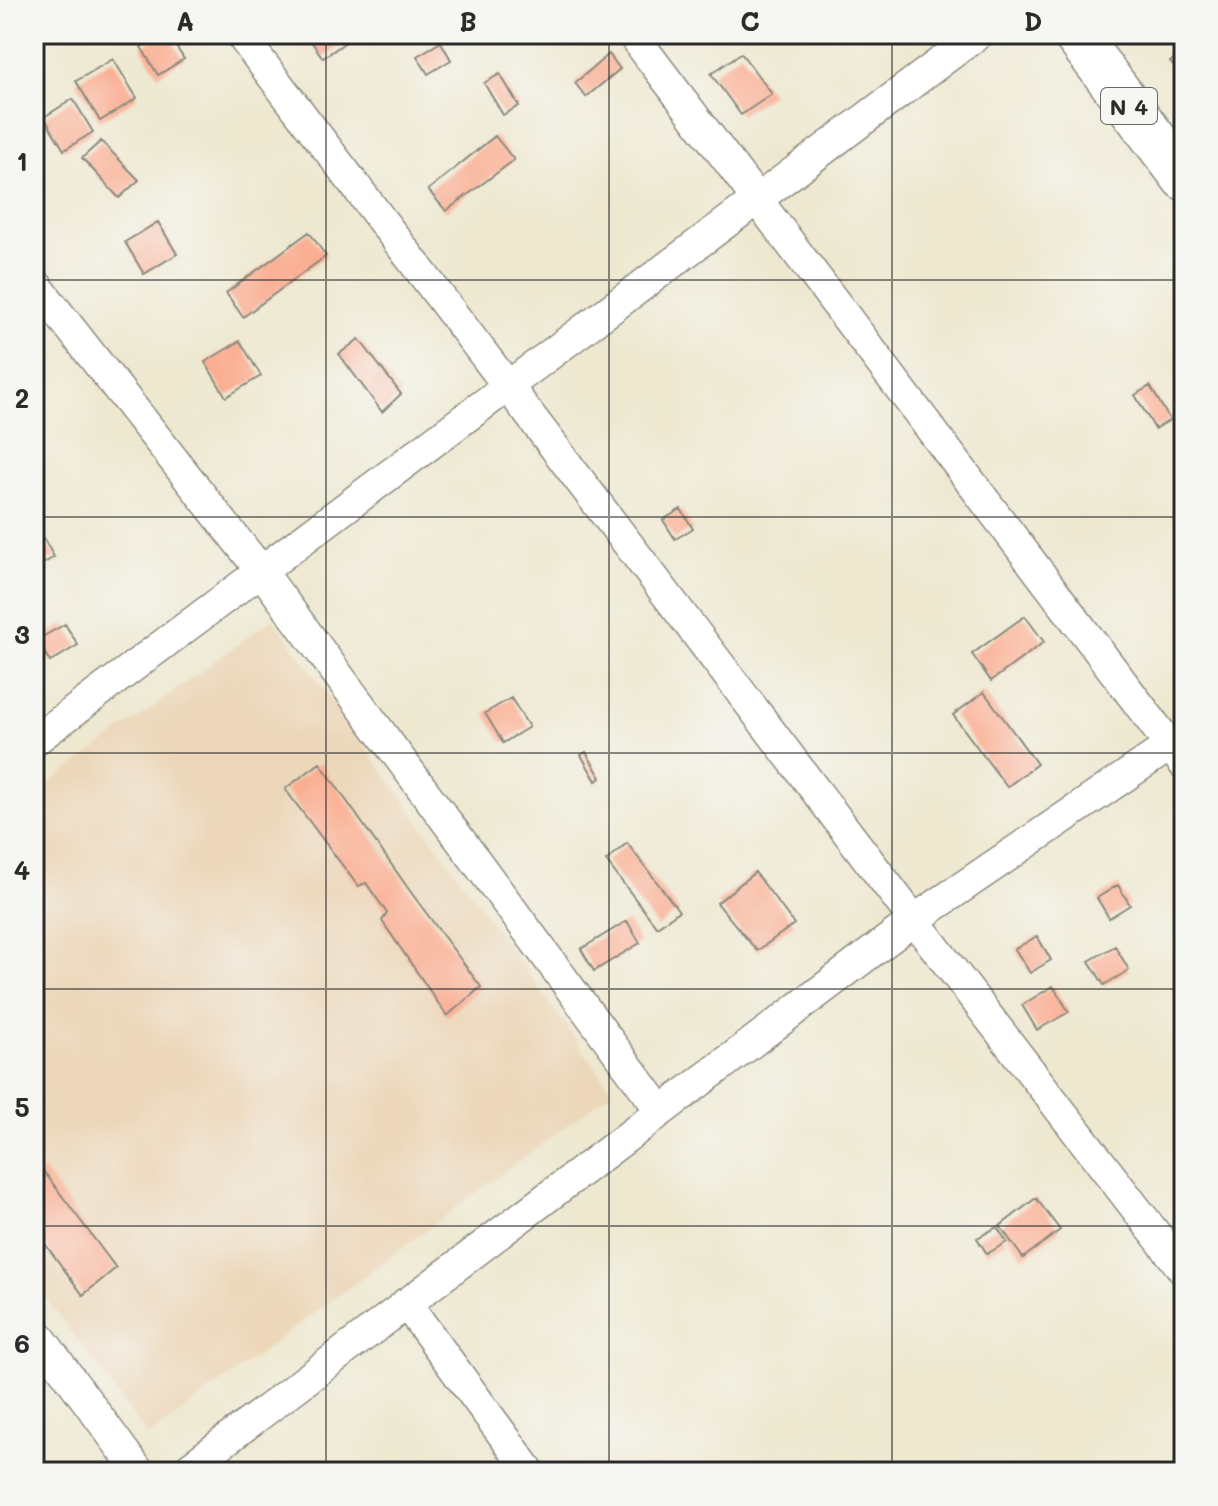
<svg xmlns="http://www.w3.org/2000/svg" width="1218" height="1506" viewBox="0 0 1218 1506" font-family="Mali,sans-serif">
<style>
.built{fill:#ecd7ba}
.building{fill:#faae92}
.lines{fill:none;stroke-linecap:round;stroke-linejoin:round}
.minor-casing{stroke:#8c8a7e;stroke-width:33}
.trunk-casing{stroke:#8c8a7e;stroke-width:47}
.minor{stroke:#fff;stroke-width:30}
.trunk{stroke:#fff;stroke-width:44}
.grid{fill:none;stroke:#2b2b2b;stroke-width:2;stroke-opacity:0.55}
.labels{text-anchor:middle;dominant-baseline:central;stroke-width:6;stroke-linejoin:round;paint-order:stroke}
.shield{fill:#f6f6f2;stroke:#686867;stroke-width:2}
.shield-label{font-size:22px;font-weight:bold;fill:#2b2b2b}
.neatline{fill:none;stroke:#2b2b2b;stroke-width:3}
.grid-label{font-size:26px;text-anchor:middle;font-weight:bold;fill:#2b2b2b}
</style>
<rect width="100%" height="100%" fill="#f6f6f2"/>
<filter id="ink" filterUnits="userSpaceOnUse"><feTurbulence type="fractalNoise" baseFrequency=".0125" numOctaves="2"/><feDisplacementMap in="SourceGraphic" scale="16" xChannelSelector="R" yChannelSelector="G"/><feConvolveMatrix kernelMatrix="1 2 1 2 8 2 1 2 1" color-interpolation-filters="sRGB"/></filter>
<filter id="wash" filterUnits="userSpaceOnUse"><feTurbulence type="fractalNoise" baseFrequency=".006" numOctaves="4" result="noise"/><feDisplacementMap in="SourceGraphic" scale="32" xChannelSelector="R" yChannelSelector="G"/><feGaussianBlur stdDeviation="1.8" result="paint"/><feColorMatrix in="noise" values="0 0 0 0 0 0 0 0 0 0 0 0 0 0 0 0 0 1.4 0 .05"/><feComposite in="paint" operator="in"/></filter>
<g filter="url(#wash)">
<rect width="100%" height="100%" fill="#eee8d0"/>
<path class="built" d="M273 618 613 1091 148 1437 34 1282V795Z"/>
<g id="blocks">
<path class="building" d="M163 34H168L184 59 158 75 141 47Z
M306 34H357L323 58Z
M441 42 451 60 428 74 417 56Z
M741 53 772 94 741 115 711 74Z
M1181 53 1184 56V77L1170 62Z
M609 54 620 69 586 97 575 83Z
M113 59 137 98 100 121 76 81Z
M500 74 519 106 503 115 484 83Z
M73 99 93 132 64 150 44 117Z
M495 136 514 160 446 211 428 190Z
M101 141 139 180 119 198 82 158Z
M158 222 177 254 144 274 125 242Z
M309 232 326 256 243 317 226 293Z
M359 339 401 394 382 412 339 354Z
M240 341 261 376 226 397 205 362Z
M1150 386 1170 420 1155 429 1135 395Z
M681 509 693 529 675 539 663 520Z
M38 529 54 557 38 567 34 559V532Z
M1025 616 1044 642 991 681 972 654Z
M65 624 78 645 50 662 37 640Z
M984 692 1037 764 1007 787 953 715Z
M511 698 529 727 503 743 485 713Z
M586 752 601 778 596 781 581 755Z
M320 763 410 891 481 987 447 1016 382 921 387 913 366 883 358 886 285 789Z
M627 843 679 911 657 927 606 861Z
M755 872 794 924 757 951 717 903Z
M1118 885 1130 905 1109 918 1097 898Z
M627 921 640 943 594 971 581 949Z
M1037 936 1051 960 1030 973 1015 949Z
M1115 946 1129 970 1104 985 1089 961Z
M1053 986 1069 1012 1037 1030 1022 1005Z
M42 1169 116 1268 83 1295 34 1229V1175Z
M1036 1198 1060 1230 1023 1258 1000 1226Z
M997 1227 1007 1242 987 1254 977 1238Z"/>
</g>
</g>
<g filter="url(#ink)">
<use href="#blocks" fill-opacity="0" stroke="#8c8a7e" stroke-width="2"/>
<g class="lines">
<defs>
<path id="minor" d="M240 34 914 920 1184 1271
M632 34 1184 764
M34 282 261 571 661 1111
M34 741 978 34
M406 1303 530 1472
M34 1329 139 1472
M184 1472 914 920 1184 736"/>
<path id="trunk" d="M1075 34 1184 178"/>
</defs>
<use href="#minor" class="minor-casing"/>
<use href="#trunk" class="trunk-casing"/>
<use href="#minor" class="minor"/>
<use href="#trunk" class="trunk"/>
</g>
</g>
<path class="grid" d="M326 34V1472M609 34V1472M892 34V1472M34 280H1184M34 517H1184M34 753H1184M34 989H1184M34 1226H1184"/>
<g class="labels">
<rect class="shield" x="1101" y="88" width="56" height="36" rx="6"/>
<g class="shield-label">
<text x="1129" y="106">N 4</text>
</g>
</g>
<rect width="1218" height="1506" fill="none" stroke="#f6f6f2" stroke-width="88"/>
<rect x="44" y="44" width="1130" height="1418" class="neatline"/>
<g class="grid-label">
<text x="185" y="31">A</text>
<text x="468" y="31">B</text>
<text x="750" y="31">C</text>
<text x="1033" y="31">D</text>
<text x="22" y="171">1</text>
<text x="22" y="408">2</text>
<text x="22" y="644">3</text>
<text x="22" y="880">4</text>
<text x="22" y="1117">5</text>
<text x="22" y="1353">6</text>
</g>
</svg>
